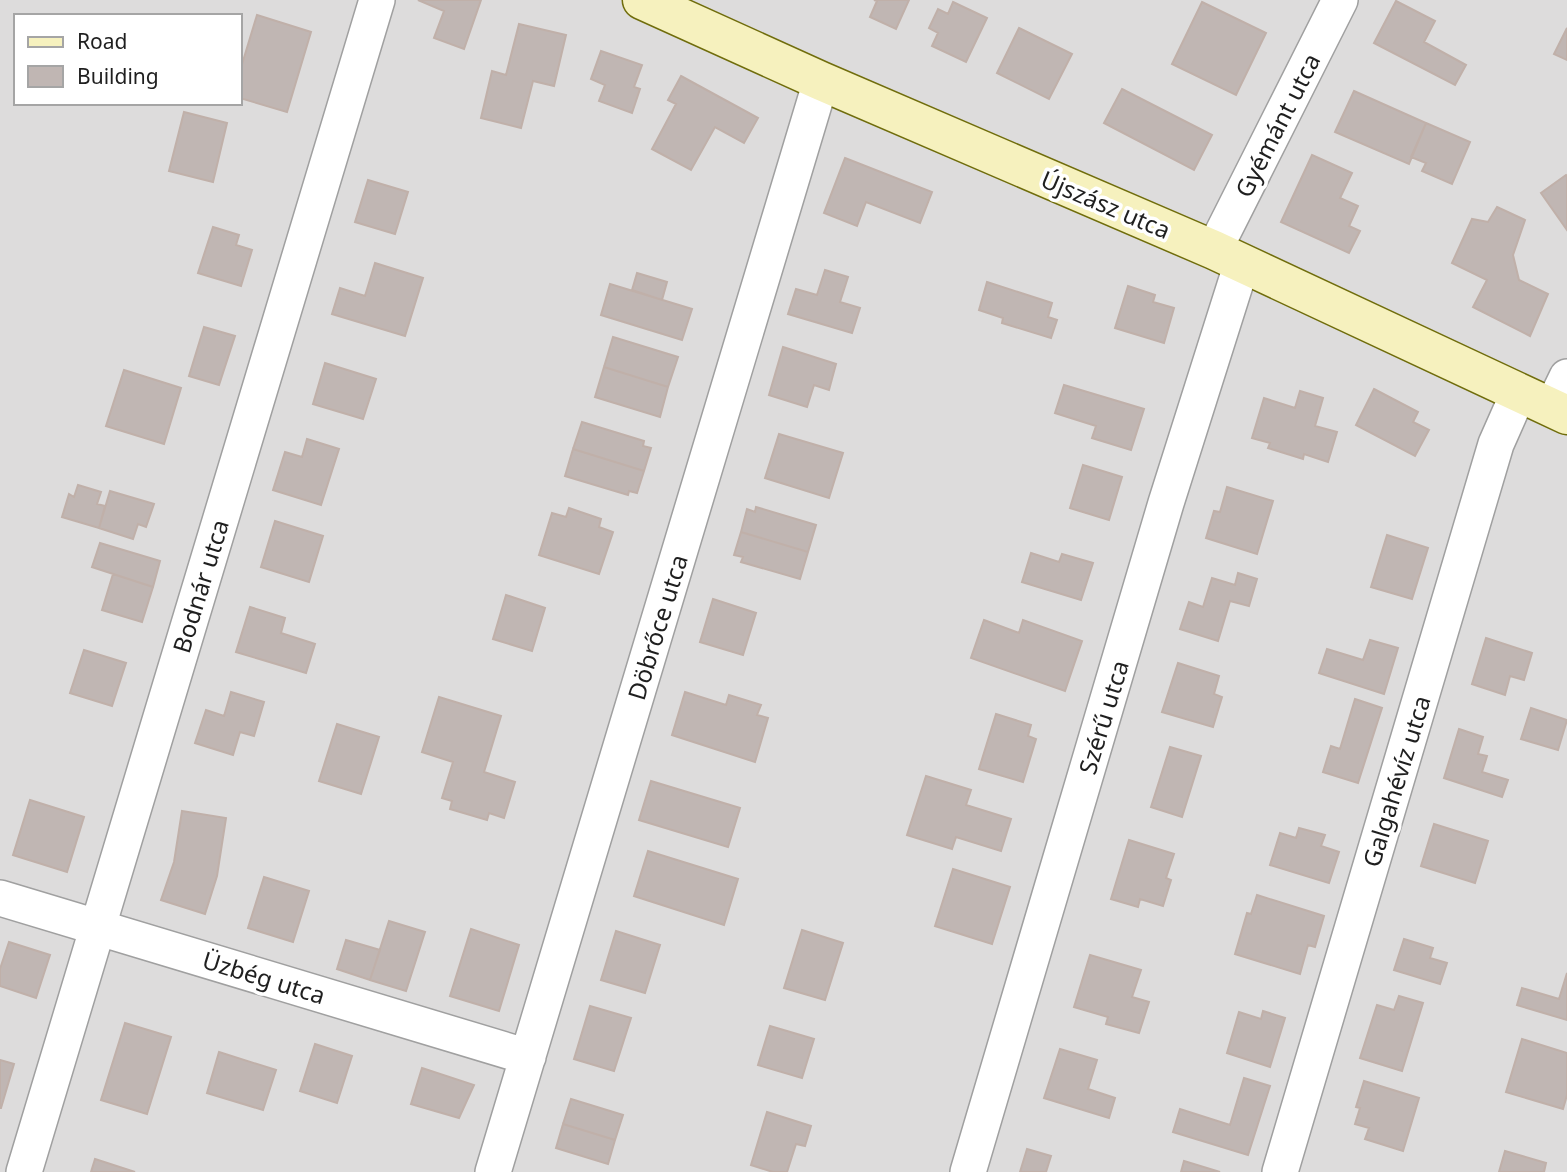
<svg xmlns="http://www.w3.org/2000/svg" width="1567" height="1172" viewBox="0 0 1567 1172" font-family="'Noto Sans',sans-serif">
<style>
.residential{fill:#dddcdc;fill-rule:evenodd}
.building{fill:#c0b6b3;stroke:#c0b0a9;stroke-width:2}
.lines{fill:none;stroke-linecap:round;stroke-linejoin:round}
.street-casing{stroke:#a0a0a0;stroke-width:38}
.secondary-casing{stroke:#706d0c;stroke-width:41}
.street{stroke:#fff;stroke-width:35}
.secondary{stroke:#f6f1be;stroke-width:38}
.labels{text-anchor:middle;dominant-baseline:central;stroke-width:7;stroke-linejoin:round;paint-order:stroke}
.street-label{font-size:24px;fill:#1f1f1f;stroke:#fff}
</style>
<rect width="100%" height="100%" fill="#efebe6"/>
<path class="residential" d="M0 0H1567V1172H0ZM16 16H240V103H16Z"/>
<path class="building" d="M418 0H481L464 49 434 38 444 11Z
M874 0H909L896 29 870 17 877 1Z
M1396 1 1435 21 1424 42 1466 65 1455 85 1374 43Z
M953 2 987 18 966 62 932 46 938 33 929 28 938 9 948 14Z
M1202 2 1266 33 1236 95 1172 64Z
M257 15 311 32 287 112 240 98V71Z
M519 24 566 35 554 86 533 81 521 128 481 118 492 71 506 75Z
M1019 28 1072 54 1049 99 997 73Z
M1567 28V60L1554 54Z
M601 51 642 65 634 87 640 89 632 113 599 101 605 85 591 79Z
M681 76 758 118 744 143 715 127 691 170 652 149 676 104 668 100Z
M1122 89 1212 135 1194 170 1104 123Z
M1354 91 1426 123 1409 164 1335 132Z
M184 112 227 123 213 182 169 171Z
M1426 123 1470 142 1452 184 1422 171 1426 163 1411 157Z
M1312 155 1352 173 1340 198 1358 206 1349 226 1360 231 1349 253 1281 222Z
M845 158 932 192 920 223 866 202 857 226 824 213Z
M1566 175 1567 176V230L1541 193Z
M368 180 408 192 395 234 355 222Z
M1497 207 1525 220 1513 255 1519 280 1548 294 1530 336 1473 307 1487 280 1452 263 1472 219 1488 222Z
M213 227 239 235 236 245 252 250 241 286 198 273Z
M375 263 423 278 405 336 332 314 340 288 365 296Z
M825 270 848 277 840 302 860 308 852 333 788 314 796 289 817 295Z
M637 273 667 282 662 300 632 290Z
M987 282 1052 303 1048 317 1057 320 1051 338 1002 323 1003 318 979 310Z
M610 284 692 309 682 340 601 315Z
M1128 286 1155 295 1153 302 1174 308 1164 343 1115 328Z
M204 327 235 336 219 385 189 376Z
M613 337 678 357 668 387 604 367Z
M783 347 836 364 829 390 814 385 807 407 769 395Z
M325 363 376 379 363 419 313 404Z
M604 367 668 387 660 417 595 397Z
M124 370 181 388 164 444 106 426Z
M1064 385 1144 409 1131 450 1092 438 1096 426 1055 413Z
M1374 389 1418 412 1413 422 1429 430 1415 456 1356 425Z
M1300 391 1323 398 1315 426 1337 432 1328 462 1304 454 1303 459 1268 448 1270 443 1252 438 1264 398 1295 408Z
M582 422 644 441 643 446 651 448 644 471 573 449Z
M779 434 843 453 829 498 765 478Z
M307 439 339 449 321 505 273 490 285 452 302 457Z
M573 449 644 471 637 493 629 491 628 495 565 476Z
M1083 465 1122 477 1109 520 1070 508Z
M78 485 101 492 97 504 105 506 99 528 62 517 69 494 74 497Z
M1227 487 1273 501 1257 554 1206 538 1214 511 1220 512Z
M110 491 154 504 146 527 138 524 133 539 99 528Z
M756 507 816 525 808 552 741 532 747 509 755 512Z
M569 508 601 519 599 527 613 532 599 574 539 555 552 513 566 517Z
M275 521 323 536 309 582 261 567Z
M741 532 808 552 800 579 741 562 743 557 734 555Z
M1387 535 1428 548 1412 599 1371 587Z
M100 543 160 561 153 587 92 567Z
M1031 553 1059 562 1062 554 1093 563 1081 600 1022 582Z
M1238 573 1257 579 1249 606 1230 601 1218 641 1180 629 1189 602 1203 607 1212 578 1235 585Z
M113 574 153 587 142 622 102 610Z
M506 595 545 608 532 651 493 639Z
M713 599 756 613 743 655 700 642Z
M250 607 285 618 281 633 315 644 306 673 236 652Z
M984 620 1019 633 1023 620 1082 641 1065 691 971 658Z
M1486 638 1532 653 1524 680 1510 676 1505 695 1472 684Z
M1370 640 1398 648 1384 694 1319 673 1327 649 1363 660Z
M84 650 126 663 112 706 70 693Z
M1178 663 1219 676 1214 694 1222 697 1213 727 1162 712Z
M231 692 264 702 254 736 240 732 233 755 195 743 206 710 224 716Z
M685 692 726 705 729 695 761 705 757 715 768 718 755 762 672 735Z
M439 697 501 716 484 772 515 782 504 818 489 813 487 820 450 809 452 801 442 798 453 762 422 752Z
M1355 699 1382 708 1358 783 1323 772 1331 746 1340 749Z
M1531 708 1567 720 1558 750 1521 739Z
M996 714 1031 725 1028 736 1036 739 1023 782 979 769Z
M337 724 379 737 361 794 319 781Z
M1459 729 1483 737 1478 754 1487 756 1482 772 1508 780 1502 797 1444 778Z
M1170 747 1201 756 1182 817 1151 807Z
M926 776 971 790 966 805 1011 819 1001 851 956 837 952 849 907 835Z
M651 781 740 808 728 847 639 820Z
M30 800 84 817 67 872 13 855Z
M182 811 226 818 217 876 205 914 161 900 174 862Z
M1434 824 1488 841 1475 883 1421 866Z
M1299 828 1325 835 1321 846 1339 852 1329 883 1270 865 1280 833 1296 838Z
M1129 840 1174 854 1166 878 1171 880 1163 906 1140 899 1138 907 1111 899Z
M648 851 738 879 724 925 634 896Z
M953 869 1010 887 992 944 935 926Z
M264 877 309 891 293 942 248 928Z
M1257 895 1324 916 1315 947 1308 945 1300 974 1235 954 1247 913 1251 914Z
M389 921 425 932 406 991 370 980Z
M471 929 519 945 499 1011 450 996Z
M802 930 843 943 825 1000 784 988Z
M616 931 660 945 645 993 601 980Z
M1404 939 1433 948 1430 958 1447 963 1440 984 1394 970Z
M346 940 380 950 370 980 337 969Z
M9 942 50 955 36 998 0 986V969Z
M1090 955 1141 970 1132 997 1149 1002 1139 1033 1106 1024 1108 1017 1074 1007Z
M1567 973V1020L1517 1005 1522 988 1559 999Z
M1399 996 1423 1003 1402 1071 1360 1058 1377 1005 1394 1010Z
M590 1006 631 1018 614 1071 574 1059Z
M1263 1011 1285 1018 1270 1067 1227 1053 1239 1012 1261 1019Z
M125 1023 171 1037 147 1114 101 1100Z
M770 1026 814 1039 802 1078 758 1065Z
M1522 1039 1567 1053V1095L1563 1109 1506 1092Z
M315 1044 352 1056 337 1103 300 1091Z
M1060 1049 1097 1060 1088 1089 1115 1098 1109 1118 1044 1098Z
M219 1052 276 1070 263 1110 207 1093Z
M0 1060 14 1064 1 1108H0Z
M422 1068 474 1085 459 1118 411 1104Z
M1244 1078 1270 1086 1248 1155 1173 1132 1180 1109 1230 1125Z
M1364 1081 1419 1098 1403 1151 1365 1139 1369 1128 1355 1124 1360 1108 1356 1107Z
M571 1099 623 1115 615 1140 563 1124Z
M767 1112 811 1126 805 1146 796 1144 787 1172H773L751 1165Z
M563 1124 615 1140 608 1164 556 1148Z
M1027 1149 1051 1156 1046 1172H1020Z
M1505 1151 1546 1163 1544 1172H1499Z
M95 1159 135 1172H91Z
M1184 1161 1220 1172H1181Z"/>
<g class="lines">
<defs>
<path id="street" d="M1214 250 1340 0
M1552 408 1567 377
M0 898 528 1057
M24 1172 377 0
M493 1172 821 81
M968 1172 1166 503 1242 263
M1280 1172 1496 444 1519 392"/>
<path id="secondary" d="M642 0 821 81 1214 250 1567 415"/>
</defs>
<use href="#street" class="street-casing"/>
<use href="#secondary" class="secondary-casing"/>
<use href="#street" class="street"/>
<use href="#secondary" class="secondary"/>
</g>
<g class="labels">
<g class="street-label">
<text transform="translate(1277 125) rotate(-63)">Gyémánt utca</text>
<text transform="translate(1106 204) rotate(23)">Újszász utca</text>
<text transform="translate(200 586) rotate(-73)">Bodnár utca</text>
<text transform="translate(657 627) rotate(-73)">Döbrőce utca</text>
<text transform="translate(1103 717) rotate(-73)">Szérű utca</text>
<text transform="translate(1396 781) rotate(-73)">Galgahévíz utca</text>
<text transform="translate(264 977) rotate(17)">Üzbég utca</text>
</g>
</g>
<rect x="14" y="14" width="228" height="91" fill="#ffffff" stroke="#a5a5a5" stroke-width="2"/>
<rect x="28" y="37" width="35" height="10" fill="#f6f1be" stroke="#a5a5a5" stroke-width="2"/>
<text x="77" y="49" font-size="21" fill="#1f1f1f">Road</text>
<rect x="28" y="66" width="35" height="21" fill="#c0b6b3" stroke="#a5a5a5" stroke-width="2"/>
<text x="77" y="84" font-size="21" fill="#1f1f1f">Building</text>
</svg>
